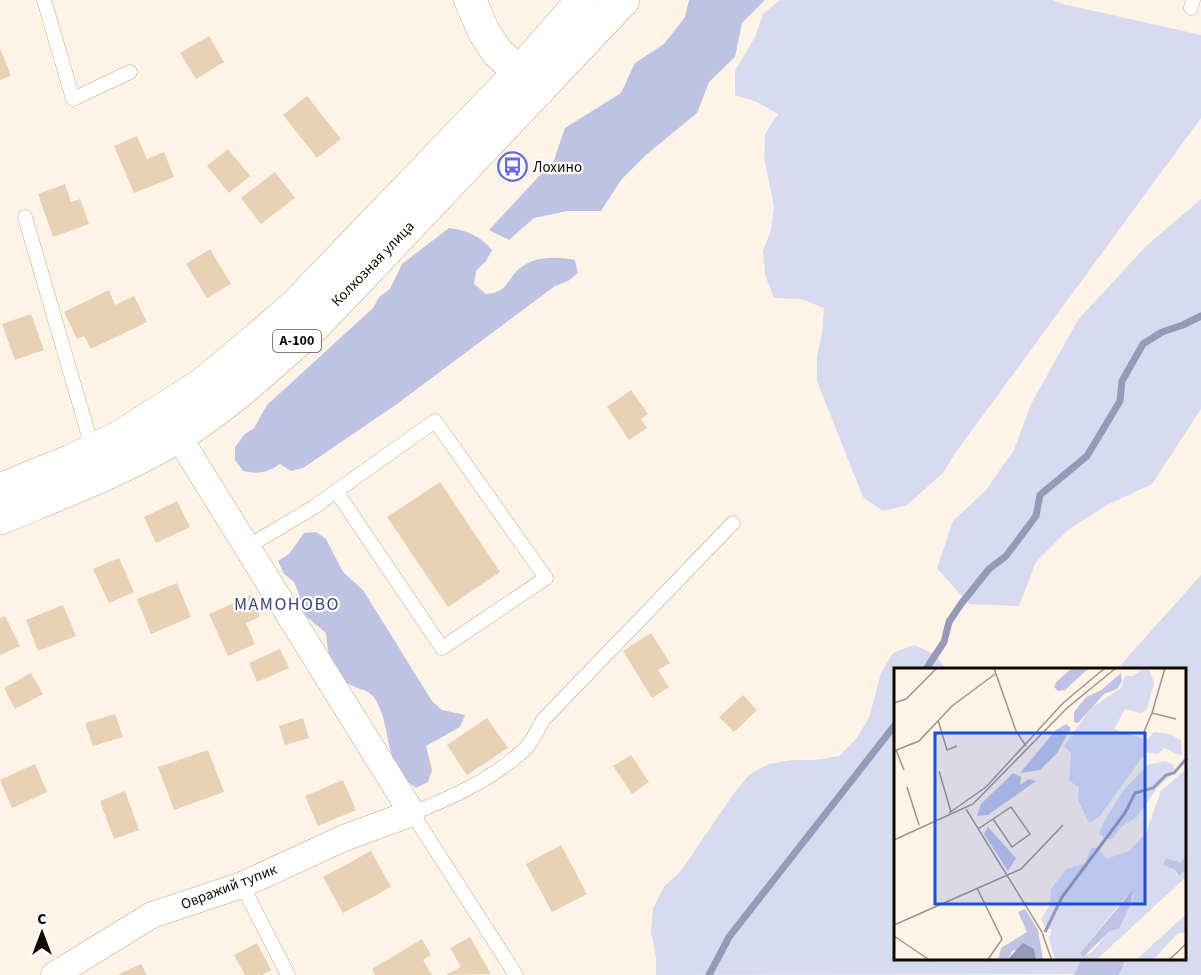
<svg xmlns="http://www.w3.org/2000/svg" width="1201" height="975" viewBox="0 0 1201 975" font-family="'Source Sans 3',sans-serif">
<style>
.green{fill:#d8dbf0}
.forest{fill:#bec3e4}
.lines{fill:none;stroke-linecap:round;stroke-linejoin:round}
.stream{stroke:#959ab9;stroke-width:7}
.building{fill:#e8d1b4}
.service-casing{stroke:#c0a98c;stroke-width:15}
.minor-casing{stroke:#c0a98c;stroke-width:27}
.tertiary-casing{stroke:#c0a98c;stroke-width:33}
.primary-casing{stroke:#c0a98c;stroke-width:34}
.service{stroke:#fff;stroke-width:14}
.minor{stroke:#fff;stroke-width:26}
.tertiary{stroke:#fff;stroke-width:32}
.primary{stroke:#fff;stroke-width:33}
.labels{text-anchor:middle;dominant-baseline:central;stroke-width:4.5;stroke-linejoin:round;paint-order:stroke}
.shield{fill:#fff;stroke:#59544e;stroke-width:1.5}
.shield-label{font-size:14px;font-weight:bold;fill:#120a02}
.poi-label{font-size:15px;fill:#120a02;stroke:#fff;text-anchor:start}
.street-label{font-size:15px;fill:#120a02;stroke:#fff}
.quarter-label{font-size:18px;letter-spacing:1.5px;fill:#3f427e;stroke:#fff}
.inset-river{fill:none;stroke:#959ab9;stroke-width:3}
.inset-road{fill:none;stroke:#9f968b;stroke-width:1.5}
.view{fill:#1d4ed8;fill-opacity:0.15;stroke:#1d4ed8;stroke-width:3}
.inset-edge{fill:none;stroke:#120a02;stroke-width:3}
</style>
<rect width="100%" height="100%" fill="#fdf3e7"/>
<path class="green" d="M780 0H1053L1063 4 1201 35V118L956 452 943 473 907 505 883 511 863 497 817 381V356L822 333 824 308 801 299 774 298 765 275 763 251 771 230 774 206 764 158 765 134 778 114 757 102 735 95V71L755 37 763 14Z
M1201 199V409L1152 484 1109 504 1069 529 1036 562 1019 606 969 604 937 568 953 521 986 490 1014 450 1031 404 1078 320 1145 247Z
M1201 575V975H1119L1126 959 1184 958V669H1117Z
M914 645 936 655 946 669H895V958L1082 959 1075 974 656 975V957L651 932 653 908 664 887 681 871 734 793 749 775 769 764 792 760H815L839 756 856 739 869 718 881 673 893 653Z"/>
<path class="forest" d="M689 0H765L742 23 735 57 709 82 697 113 646 155 621 180 601 211H567L534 218 509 240 489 230 554 160 565 128 621 93 635 63 664 44 685 17Z
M449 228C466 230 481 236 492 250L486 261 476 271 474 284 486 294C505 292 504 286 515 273 530 256 554 256 575 260L578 273 568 281 555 286 397 404 303 468 291 471 280 464C267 473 258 474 243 471L235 460V447L244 435 254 428 267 405 373 308 379 297 390 289 402 264Z
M316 532 326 539 343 572 363 590 432 701 442 710 465 715 460 727 426 746 432 770 428 782 416 788C382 765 393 733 377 702 371 691 365 691 355 687 331 677 328 656 326 633L307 617 300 606 299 594 294 582 284 574 278 561 289 554 304 533Z
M1082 958H1126V959L1119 975H1074Z"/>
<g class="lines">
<path class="stream" d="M926 669 944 642 949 622 961 604 989 569 1006 556 1036 516 1040 495 1087 456 1120 401 1122 381 1143 344 1162 332 1183 325 1201 316
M709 975 729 937 895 725"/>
</g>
<path class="building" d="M209 36 224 62 196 79 180 53Z
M0 48 11 76 0 80Z
M307 96 341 139 317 158 283 115Z
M137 136 147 159 164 152 174 177 134 193 114 146Z
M228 149 250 176 229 193 207 166Z
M275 172 295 198 261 224 241 198Z
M65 184 71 202 80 199 89 224 53 237 38 194Z
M210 249 231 284 207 298 186 264Z
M109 290 115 305 134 296 147 322 91 349 84 336 77 339 64 312Z
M31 314 44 350 15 360 2 324Z
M631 390 648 414 641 419 647 428 629 440 607 407Z
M440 482 500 572 448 607 387 517Z
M177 501 190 527 156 543 144 517Z
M119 558 134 592 109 603 93 569Z
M177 583 191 617 151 634 137 599Z
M251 595 260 617 246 623 255 644 228 656 209 614Z
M63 605 76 636 38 651 26 620Z
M5 616 20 646 0 655V618Z
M651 633 670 663 658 670 669 687 652 698 623 651Z
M280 649 289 668 257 682 249 663Z
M31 673 43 694 15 709 4 688Z
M743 695 757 710 734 732 719 717Z
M115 714 123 737 93 746 85 723Z
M303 718 309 738 285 745 279 726Z
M487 718 508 748 467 775 447 745Z
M208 750 224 792 174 810 158 767Z
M631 755 649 782 632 794 613 766Z
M35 764 47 792 12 808 0 780Z
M343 780 356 810 318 826 305 796Z
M125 791 139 830 114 839 100 801Z
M561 845 587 894 552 912 526 864Z
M371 851 391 887 343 913 323 877Z
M470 937 491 974 446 975 461 967 450 948Z
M422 939 431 955 423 960 432 975H375L372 969Z
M257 943 271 970 262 975H245L234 955Z
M141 964 147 975H117Z"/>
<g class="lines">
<defs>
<path id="service" d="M44 0 73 99 130 72
M1191 8 1193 0
M25 217 93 450
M247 547 314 507 435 421 546 578 442 648 336 491
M242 885 288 975
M516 975 412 813C452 798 495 778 526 748 533 740 538 729 543 720L733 523"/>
<path id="minor" d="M54 975 152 915 242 885 344 838 412 813 178 436"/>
<path id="tertiary" d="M470 0 484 32 497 52 539 90"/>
<path id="primary" d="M0 490 71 461 115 440 202 385 250 345 296 305 519 73 583 0
M0 518C60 493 122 470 178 436 228 405 272 363 316 324L623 0"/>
</defs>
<use href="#service" class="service-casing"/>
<use href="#minor" class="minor-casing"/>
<use href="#tertiary" class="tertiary-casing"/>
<use href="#primary" class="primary-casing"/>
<use href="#service" class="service"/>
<use href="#minor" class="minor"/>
<use href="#tertiary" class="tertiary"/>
<use href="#primary" class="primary"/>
</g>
<defs>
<symbol id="bus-ring" viewBox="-11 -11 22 22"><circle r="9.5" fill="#fff" stroke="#6769e2" stroke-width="1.5"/><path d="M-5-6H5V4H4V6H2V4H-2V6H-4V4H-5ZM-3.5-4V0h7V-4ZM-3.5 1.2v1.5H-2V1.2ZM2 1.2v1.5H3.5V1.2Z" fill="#6769e2"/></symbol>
</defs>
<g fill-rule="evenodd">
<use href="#bus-ring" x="496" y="150" width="33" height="33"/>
</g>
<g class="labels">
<rect class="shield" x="273" y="330" width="48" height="22" rx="4.5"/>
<g class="shield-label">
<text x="297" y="341">А-100</text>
</g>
<g class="poi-label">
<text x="533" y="167">Лохино</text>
</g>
<g class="street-label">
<text transform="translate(373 264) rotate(-46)">Колхозная улица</text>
<text transform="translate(229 887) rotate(-21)">Овражий тупик</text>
</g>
<g class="quarter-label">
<text x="287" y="604">МАМОНОВО</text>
</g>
</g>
<g transform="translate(894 668)">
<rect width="292" height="292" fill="#fdf3e7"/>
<path d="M249 1 256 3 260 15 253 41 247 45 231 41 220 61 253 72 260 64 276 66 287 72 288 88 270 80 264 86 252 84 206 148 195 155 184 132 185 119 175 113 177 85 170 78 197 40 227 20 231 8H239ZM270 93 278 96 281 104 263 120 242 150 228 158 219 171H210L205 165 208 157 230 121 254 97ZM292 101V188L287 194 275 193 284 208 292 201V209L202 292H161L155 270 158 262 151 259 147 251 156 237 157 221 172 201 191 195 197 180H205L212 191 235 183 252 165 267 123ZM240 227 225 261 216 263 196 286 186 285 232 228ZM292 246V265H284L259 292H242Z" fill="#d8dbf0" fill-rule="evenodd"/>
<path d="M178 0H195L171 22 164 23 160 19 162 14ZM227 5 228 13 223 21 210 26 184 55 180 54V44L192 29 206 23ZM172 56 177 60 163 85 146 102 126 105 162 62ZM119 105 127 109 126 117 135 111 142 113 94 147 83 148 87 136ZM94 159 122 190 114 203 90 166ZM292 188V201L285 208 280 201 269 197 272 191 287 194ZM238 223 237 235 225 261 216 263 189 289 186 285ZM131 241 144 262 149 292 119 282 113 292 104 293 107 280 133 264 124 244Z" fill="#bec3e4"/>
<path d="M129 275 140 281 142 292H113Z" fill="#959ab9"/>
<path class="inset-river" d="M151 264 168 229 231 145 241 125 259 120 272 107 280 105 293 90"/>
<path class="inset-road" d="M100 0 122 63 132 78M271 0 258 45 282 51M0 35 12 31 43 0M44 52 53 82 63 78M249 66 258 45M2 82 10 102M0 83 25 73 58 38 101 6M45 103 57 144M13 119 25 157M72 141 148 264 158 293M55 145 92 119 169 35 211 0M84 161 117 139 136 166 118 179 99 151M0 172 79 136 173 40 222 0M83 220 108 271 93 293M0 257 127 201 169 157M0 268 37 293M274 293 293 275"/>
<path class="view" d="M41 65H251V236H41Z"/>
<rect width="292" height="292" class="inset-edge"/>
</g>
<g transform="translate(42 933)" stroke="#ffffff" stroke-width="4.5" paint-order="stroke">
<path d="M0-4.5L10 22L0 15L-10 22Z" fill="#120a02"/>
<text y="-9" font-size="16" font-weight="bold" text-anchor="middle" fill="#120a02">С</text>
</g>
</svg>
